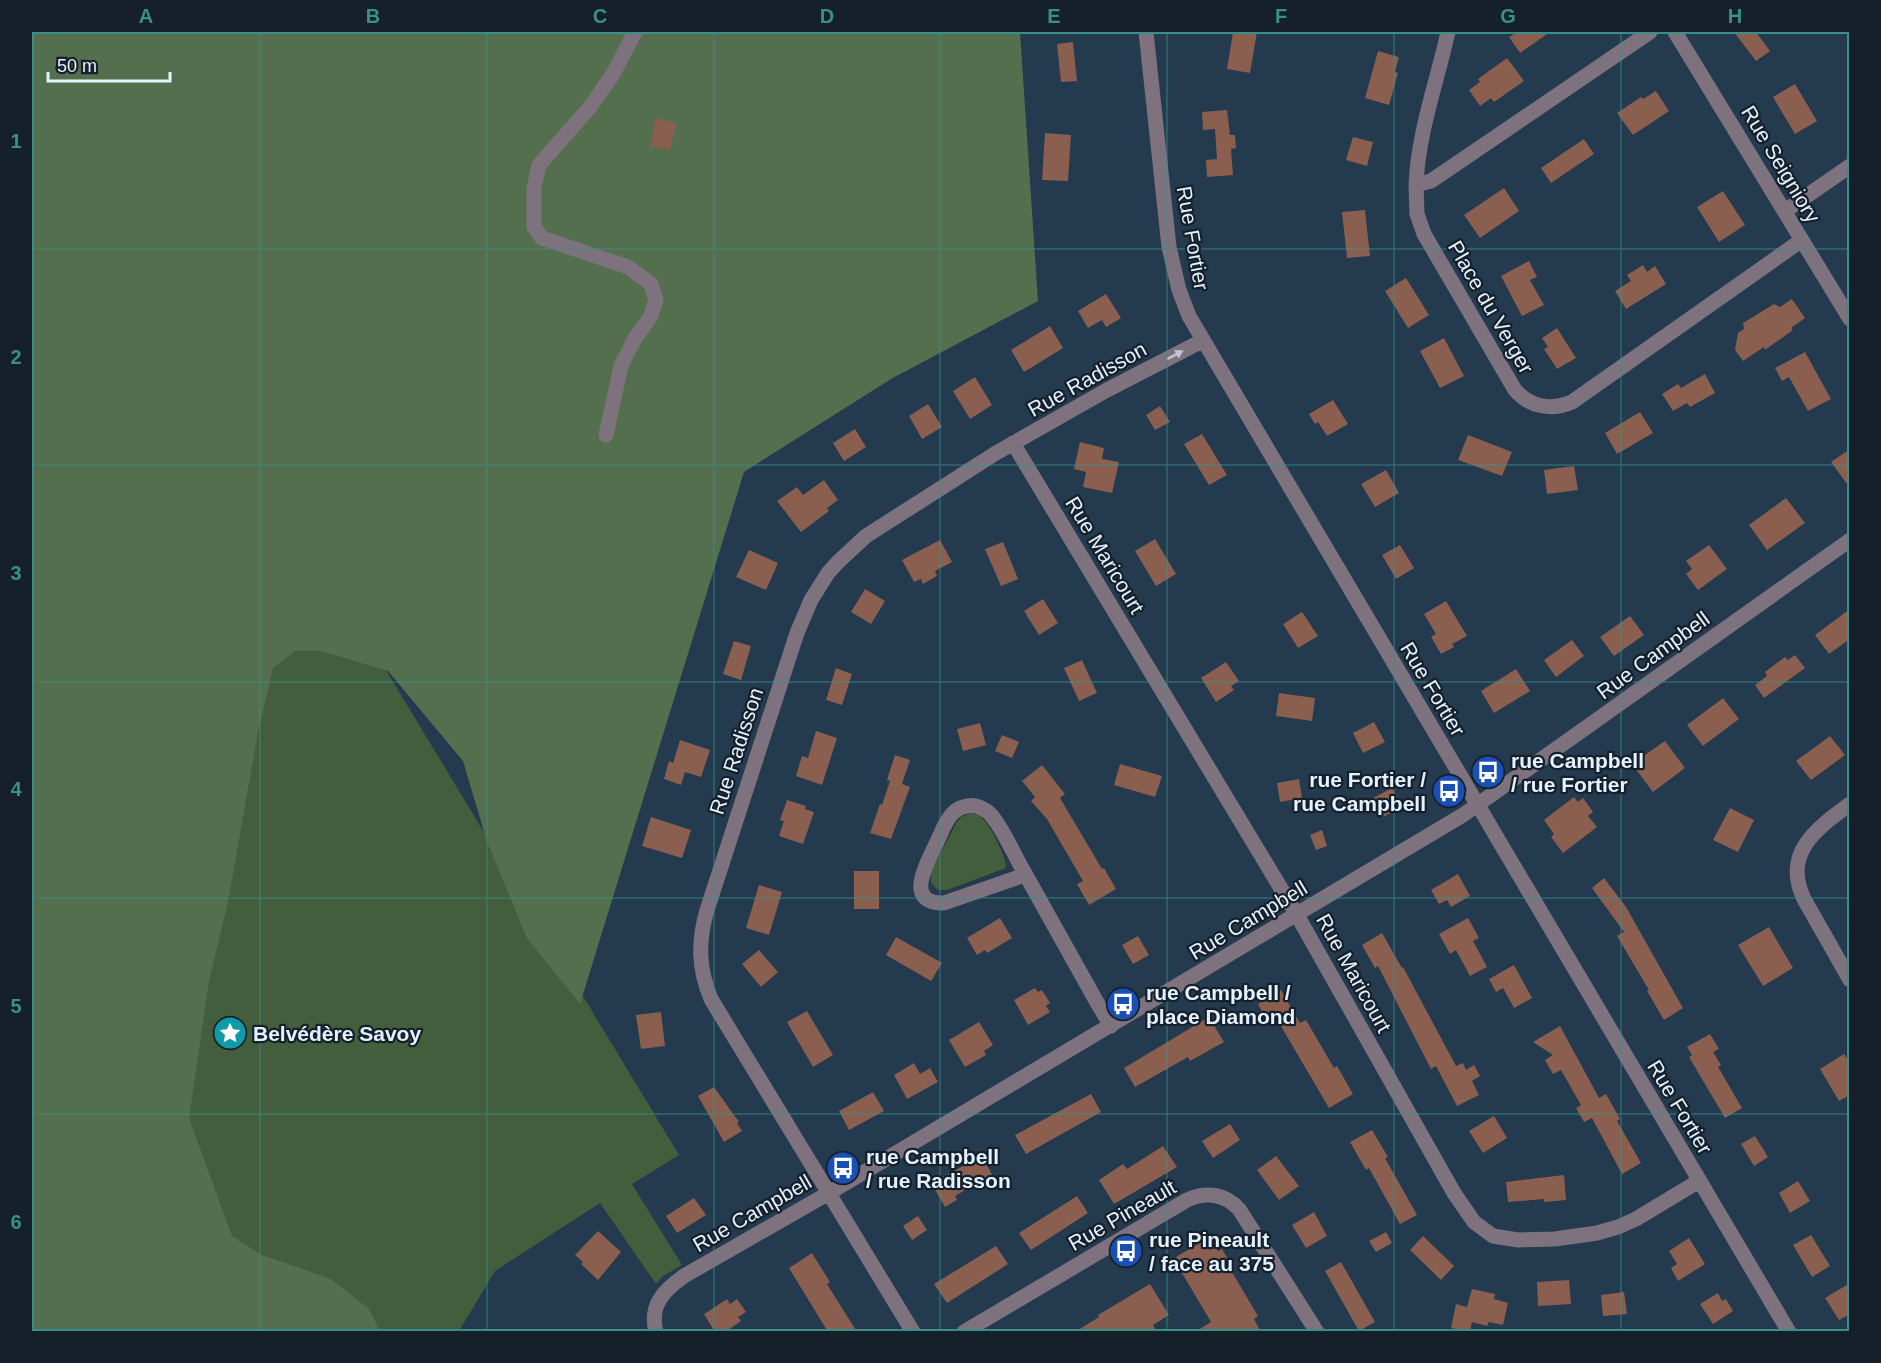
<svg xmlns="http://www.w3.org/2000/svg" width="1881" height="1363" viewBox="0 0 1881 1363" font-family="Arial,sans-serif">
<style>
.green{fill:#435e3c}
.forest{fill:#546f4d}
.building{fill:#8a5f4f}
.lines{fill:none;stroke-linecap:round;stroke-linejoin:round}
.minor{stroke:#7d727d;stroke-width:15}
.oneway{fill:#c0c5d2}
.grid{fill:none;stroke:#3a8f8b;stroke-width:1.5;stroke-opacity:0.55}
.labels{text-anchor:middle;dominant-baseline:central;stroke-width:4.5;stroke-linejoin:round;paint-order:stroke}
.street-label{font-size:21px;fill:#e4f2ff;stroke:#16202a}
.poi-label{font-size:21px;font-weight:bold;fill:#e4f2ff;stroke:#16202a;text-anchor:start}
.neatline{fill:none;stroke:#3a8f8b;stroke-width:2}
.grid-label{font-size:20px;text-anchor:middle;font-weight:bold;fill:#3a8f8b}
</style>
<rect width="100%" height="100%" fill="#233a4f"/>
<path class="green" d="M250 445 679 1155 632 1184 682 1265 663 1276 656 1284 600 1203 495 1271 459 1331 32 1332Z
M971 813C975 814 976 813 980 816 989 822 1007 858 1006 868L947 890H938L931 883V871L957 822 961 817Z"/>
<path class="forest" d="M32 32H1020L1038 301 891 379 744 472 580 1004 527 938 487 842 463 761 388 671 321 651H295L273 668 258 732 228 902 209 981 189 1118 232 1236 262 1255 331 1279 369 1309 380 1331H32Z"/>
<path class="building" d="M1233 32H1257L1250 73 1227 69Z
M1518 32H1550L1520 53 1509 37Z
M1734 32H1756L1770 51 1756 61Z
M1073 42 1077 81 1061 82 1057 44Z
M1378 51 1399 57 1395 72 1398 73 1389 105 1365 98Z
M1507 58 1524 81 1494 102 1491 98 1480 106 1469 90 1480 82 1478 79Z
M1795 84 1817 121 1795 134 1773 97Z
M1656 91 1669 111 1633 135 1617 113 1641 97 1643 99Z
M1227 110 1230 135H1235L1236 148 1231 149 1233 175 1207 177 1206 160 1217 159 1215 129 1203 130 1202 112Z
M656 118 676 123 670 150 650 146Z
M1045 133 1071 135 1068 181 1042 180Z
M1353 137 1373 142 1367 166 1346 160Z
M1584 139 1594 154 1551 183 1541 168Z
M1504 188 1519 211 1480 238 1464 215Z
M1723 191 1745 225 1719 242 1697 207Z
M1365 210 1370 256 1347 258 1342 212Z
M1529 261 1537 277 1530 280 1544 305 1522 316 1501 276Z
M1643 265 1647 272 1655 266 1666 284 1626 309 1615 291 1631 281 1627 275Z
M1406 278 1429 315 1408 328 1385 291Z
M1106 294 1121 318 1106 327 1102 320 1088 328 1078 311Z
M1792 299 1805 318 1791 328 1793 330 1765 350 1764 347 1743 361 1735 350 1738 333 1744 329 1743 323 1774 304 1780 307Z
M1050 326 1063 348 1024 372 1011 350Z
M1557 328 1576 358 1557 369 1544 349 1548 347 1542 338Z
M1444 338 1464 376 1440 388 1420 351Z
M1805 352 1831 399 1808 411 1789 377 1782 381 1775 368Z
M1705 374 1715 393 1690 407 1687 403 1673 411 1662 394 1678 384 1681 388Z
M975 377 992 405 970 419 953 391Z
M1333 400 1348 424 1327 436 1318 422 1315 424 1309 414Z
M928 404 942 427 922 439 909 416Z
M1160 406 1170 422 1155 430 1146 415Z
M1640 412 1653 433 1617 454 1605 433Z
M855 429 866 447 844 461 833 443Z
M1202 434 1227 475 1209 485 1184 444Z
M1468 435 1512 452 1502 476 1458 460Z
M1080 442 1104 448 1102 459 1119 462 1112 493 1083 487 1086 472 1074 469Z
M1850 449V488L1831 462Z
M1574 466 1578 490 1547 494 1544 470Z
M1386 470 1399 493 1375 507 1361 484Z
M824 480 838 500 827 508 829 511 801 532 777 501 797 487 803 495Z
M1786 498 1805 523 1767 550 1749 525Z
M1155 539 1176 574 1156 586 1135 551Z
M940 540 952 562 935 571 937 576 923 584 921 579 914 582 902 560Z
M1003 542 1018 579 1001 586 985 549Z
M1400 545 1414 568 1396 579 1382 555Z
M1709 545 1727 569 1698 590 1686 574 1692 569 1686 561Z
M749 550 778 563 766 590 736 577Z
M865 589 885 601 871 624 851 612Z
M1043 599 1058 623 1039 635 1024 611Z
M1446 601 1467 636 1452 644 1454 647 1441 654 1431 637 1436 634 1424 614Z
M1850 609V639L1829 654 1815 635Z
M1302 612 1318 636 1298 648 1283 624Z
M1630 616 1644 635 1614 656 1600 637Z
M1572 640 1584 656 1556 677 1544 660Z
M734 641 751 646 741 680 723 674Z
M1795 655 1805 668 1764 698 1755 685 1767 676 1765 672 1785 657 1788 660Z
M1082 660 1097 693 1079 701 1064 668Z
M1226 662 1239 681 1231 686 1234 690 1216 702 1201 678Z
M836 668 852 674 842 705 826 700Z
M1516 669 1530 691 1494 713 1481 691Z
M1279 693 1315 698 1312 721 1276 716Z
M1723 698 1739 719 1703 746 1687 725Z
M1374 722 1385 742 1363 753 1353 733Z
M980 723 986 745 963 751 957 729Z
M816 731 837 738 822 785 796 776 802 756 808 758Z
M1002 735 1019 742 1012 758 995 751Z
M1830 736 1845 755 1811 780 1796 761Z
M680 740 710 750 701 777 685 772 681 785 664 779 669 761 673 763Z
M1665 741 1685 768 1653 792 1632 764Z
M895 755 910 760 902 784 910 787 891 839 870 833 880 804 882 805 890 781 887 780Z
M1120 764 1162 776 1155 797 1114 785Z
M1042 765 1065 794 1060 798 1102 869 1104 868 1116 889 1089 905 1077 884 1083 881 1047 819 1031 801 1035 797 1022 781Z
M1299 779 1302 798 1280 802 1277 783Z
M1392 788 1402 807 1383 817 1373 798Z
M1574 797 1578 802 1583 798 1593 812 1588 816 1597 827 1563 853 1551 837 1554 834 1544 820Z
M787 800 806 806 805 809 814 812 803 844 779 836 784 821 780 820Z
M1730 808 1754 820 1738 852 1713 840Z
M651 817 691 830 682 858 642 846Z
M1322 830 1327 846 1316 850 1310 835Z
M854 871H879V909H854Z
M1458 874 1470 896 1451 907 1447 900 1439 904 1431 890Z
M1604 878 1626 907 1683 1008 1664 1020 1647 991 1649 990 1617 936 1624 932 1592 888Z
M759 885 782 892 769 935 746 928Z
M1000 918 1012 938 987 953 985 950 977 955 967 938Z
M1468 918 1479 938 1473 941 1487 967 1470 976 1456 950 1450 954 1439 934Z
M1769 927 1793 968 1763 986 1738 945Z
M1382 933 1402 968 1403 967 1456 1066 1463 1063 1466 1070 1474 1065 1480 1076 1472 1081 1479 1095 1457 1106 1436 1066 1431 1069 1378 966 1375 968 1362 945Z
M1138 936 1149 955 1133 964 1122 945Z
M896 937 942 963 931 981 886 955Z
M759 950 778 972 761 987 742 964Z
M1514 965 1532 998 1514 1008 1503 988 1496 992 1489 979Z
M1035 988 1038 992 1042 990 1050 1003 1046 1006 1050 1012 1028 1025 1014 1000Z
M1281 990 1300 1023 1306 1020 1334 1068 1337 1066 1353 1094 1329 1108 1275 1016 1267 1021 1258 1004Z
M807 1011 833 1055 813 1067 787 1022Z
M661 1012 665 1046 641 1049 636 1015Z
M1209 1017 1224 1042 1190 1061 1188 1057 1135 1087 1124 1068Z
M979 1022 993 1045 984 1051 986 1055 965 1067 949 1040Z
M1560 1026 1599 1098 1606 1094 1620 1119 1617 1121 1641 1163 1622 1174 1592 1118 1584 1122 1576 1108 1581 1105 1561 1070 1553 1074 1545 1060 1553 1055 1533 1042Z
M1710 1034 1719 1049 1713 1052 1721 1065 1718 1067 1742 1108 1725 1118 1689 1057 1692 1055 1687 1047Z
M1844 1054 1850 1063V1095L1839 1101 1820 1069Z
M914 1063 920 1074 930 1068 938 1082 907 1099 894 1075Z
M714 1087 739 1122 737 1123 742 1131 724 1142 698 1096Z
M873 1092 884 1111 849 1130 839 1111Z
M1091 1094 1101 1112 1026 1154 1015 1135Z
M1494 1116 1507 1138 1483 1153 1469 1131Z
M1230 1124 1240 1140 1213 1158 1202 1141Z
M1372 1130 1388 1157 1385 1158 1417 1215 1400 1224 1369 1168 1366 1170 1350 1142Z
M1755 1136 1768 1157 1754 1166 1741 1144Z
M1163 1146 1177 1167 1114 1204 1099 1180 1123 1164 1127 1169Z
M980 1153 994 1178 979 1187 977 1183 955 1196 957 1200 945 1207 931 1183 965 1165 964 1162Z
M1276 1156 1299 1186 1279 1200 1257 1170Z
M1564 1175 1566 1200 1544 1202V1199L1508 1202 1506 1182Z
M1798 1181 1810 1201 1790 1213 1779 1193Z
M1077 1196 1088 1213 1031 1250 1019 1233Z
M694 1198 706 1215 677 1233 666 1216Z
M1314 1212 1327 1236 1306 1248 1292 1225Z
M918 1216 927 1230 912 1240 903 1226Z
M598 1231 621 1252 598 1280 581 1264 583 1262 575 1255Z
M1386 1232 1392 1243 1376 1252 1369 1241Z
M1811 1235 1830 1266 1812 1277 1793 1245Z
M1423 1236 1454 1266 1441 1280 1410 1250Z
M1210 1237 1218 1251 1222 1249 1231 1265 1229 1267 1258 1316 1254 1319 1261 1332H1195L1211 1322 1182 1273 1184 1271 1176 1257Z
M1689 1238 1705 1264 1678 1281 1671 1268 1677 1264 1669 1251Z
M996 1246 1008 1264 947 1303 934 1284Z
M812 1253 830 1282 827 1284 857 1332H828L789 1268Z
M1341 1262 1375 1322 1359 1331 1325 1271Z
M1569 1280 1571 1304 1538 1306 1537 1282Z
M1850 1283V1314L1839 1320 1825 1298Z
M1150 1284 1169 1315 1153 1325 1157 1332H1075L1099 1317 1098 1315Z
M1472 1289 1495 1294 1494 1299 1508 1303 1503 1325 1489 1322 1487 1326 1472 1322 1470 1332 1451 1328 1456 1304 1467 1307Z
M1624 1292 1627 1314 1603 1316 1601 1295Z
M1718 1293 1722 1301 1726 1299 1733 1311 1713 1324 1700 1304Z
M727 1299 730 1304 737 1299 746 1312 738 1317 741 1321 725 1332H715L704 1314Z"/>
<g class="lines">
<path class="minor" d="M1146 32 1169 247 1179 290 1189 316 1789 1332
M1650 32 1431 181 1416 185 1417 214 1424 234 1515 390C1530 407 1551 411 1572 402L1802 240
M1675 32 1850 319
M1416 185C1418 133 1437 82 1448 32
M1785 211 1850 166
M606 435 621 366 635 338 650 318 656 300 651 284 628 267 542 238 534 227V188L539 165 591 106 613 74 635 32
M1013 443 1297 915 1454 1193 1474 1222 1493 1236 1518 1240 1555 1239 1597 1233 1618 1227 1636 1219 1699 1181
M1850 804C1816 829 1782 853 1804 899L1850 980
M1025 875 944 903C903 904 927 863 936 844 941 834 945 820 954 812 961 806 971 804 979 807 983 809 988 811 991 815 1004 830 1013 853 1023 870 1048 915 1074 961 1099 1006L1111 1026
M656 1332C649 1305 664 1290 684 1276L829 1193 1463 815 1850 540
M913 1332 711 999C698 968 698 941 707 910L797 633 811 600 828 573 838 562 866 536 996 453 1107 390 1202 341
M964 1332 1187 1200C1206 1191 1225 1194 1239 1209L1317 1332"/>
</g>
<defs><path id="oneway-solid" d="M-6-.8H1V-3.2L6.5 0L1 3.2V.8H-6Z" transform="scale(1.5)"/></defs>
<use class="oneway" href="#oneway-solid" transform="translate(1175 355) rotate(-27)"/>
<path class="grid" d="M260 32V1332M487 32V1332M714 32V1332M940 32V1332M1167 32V1332M1394 32V1332M1621 32V1332M32 249H1850M32 465H1850M32 682H1850M32 898H1850M32 1114H1850"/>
<defs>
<symbol id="bus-disc" viewBox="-11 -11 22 22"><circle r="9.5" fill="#1a4fb4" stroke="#16202a"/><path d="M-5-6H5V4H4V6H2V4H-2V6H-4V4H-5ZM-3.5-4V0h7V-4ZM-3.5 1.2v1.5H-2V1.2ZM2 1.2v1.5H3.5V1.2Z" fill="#fff"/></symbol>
<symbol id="sight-disc" viewBox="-11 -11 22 22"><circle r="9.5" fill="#0f9aa8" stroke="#16202a"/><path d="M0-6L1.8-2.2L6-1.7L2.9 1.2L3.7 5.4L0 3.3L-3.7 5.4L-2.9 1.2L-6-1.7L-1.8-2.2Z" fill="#fff"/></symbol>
</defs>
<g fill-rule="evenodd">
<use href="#bus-disc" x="1469" y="753" width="38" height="38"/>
<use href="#bus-disc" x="1430" y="772" width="38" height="38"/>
<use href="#bus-disc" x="1104" y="985" width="38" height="38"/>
<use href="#sight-disc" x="211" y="1014" width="38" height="38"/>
<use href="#bus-disc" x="824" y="1149" width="38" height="38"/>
<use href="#bus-disc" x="1107" y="1232" width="38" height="38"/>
</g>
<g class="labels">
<g class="street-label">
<text transform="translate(1781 164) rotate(59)">Rue Seigniory</text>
<text transform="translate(1193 238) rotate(80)">Rue Fortier</text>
<text transform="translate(1491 307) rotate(60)">Place du Verger</text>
<text transform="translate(1087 379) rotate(-29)">Rue Radisson</text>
<text transform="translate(1105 555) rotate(59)">Rue Maricourt</text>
<text transform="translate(1653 655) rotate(-36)">Rue Campbell</text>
<text transform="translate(1433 689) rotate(59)">Rue Fortier</text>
<text transform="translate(736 751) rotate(-72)">Rue Radisson</text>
<text transform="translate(1248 920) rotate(-31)">Rue Campbell</text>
<text transform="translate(1354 973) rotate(61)">Rue Maricourt</text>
<text transform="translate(1680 1107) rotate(59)">Rue Fortier</text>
<text transform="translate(752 1213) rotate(-30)">Rue Campbell</text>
<text transform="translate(1122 1215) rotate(-30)">Rue Pineault</text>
</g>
<g class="poi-label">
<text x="1511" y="760">rue Campbell<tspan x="1511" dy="24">/ rue Fortier</tspan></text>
<text x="1426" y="779" text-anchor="end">rue Fortier /<tspan x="1426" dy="24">rue Campbell</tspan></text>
<text x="1146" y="992">rue Campbell /<tspan x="1146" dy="24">place Diamond</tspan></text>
<text x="253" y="1033">Belvédère Savoy</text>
<text x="866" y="1156">rue Campbell<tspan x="866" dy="24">/ rue Radisson</tspan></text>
<text x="1149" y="1239">rue Pineault<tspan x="1149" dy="24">/ face au 375</tspan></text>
</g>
</g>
<rect width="1881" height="1363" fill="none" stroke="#16202a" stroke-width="66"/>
<path d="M48 72v9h122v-9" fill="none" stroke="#e4f2ff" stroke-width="3"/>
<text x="57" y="72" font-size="18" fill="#e4f2ff" stroke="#16202a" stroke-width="4.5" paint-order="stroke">50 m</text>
<rect x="33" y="33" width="1815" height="1297" class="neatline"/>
<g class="grid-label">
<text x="146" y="23">A</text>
<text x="373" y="23">B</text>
<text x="600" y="23">C</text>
<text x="827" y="23">D</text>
<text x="1054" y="23">E</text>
<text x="1281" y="23">F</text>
<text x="1508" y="23">G</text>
<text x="1735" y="23">H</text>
<text x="16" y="148">1</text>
<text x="16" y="364">2</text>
<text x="16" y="580">3</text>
<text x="16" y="796">4</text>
<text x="16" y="1013">5</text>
<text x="16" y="1229">6</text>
</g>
</svg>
